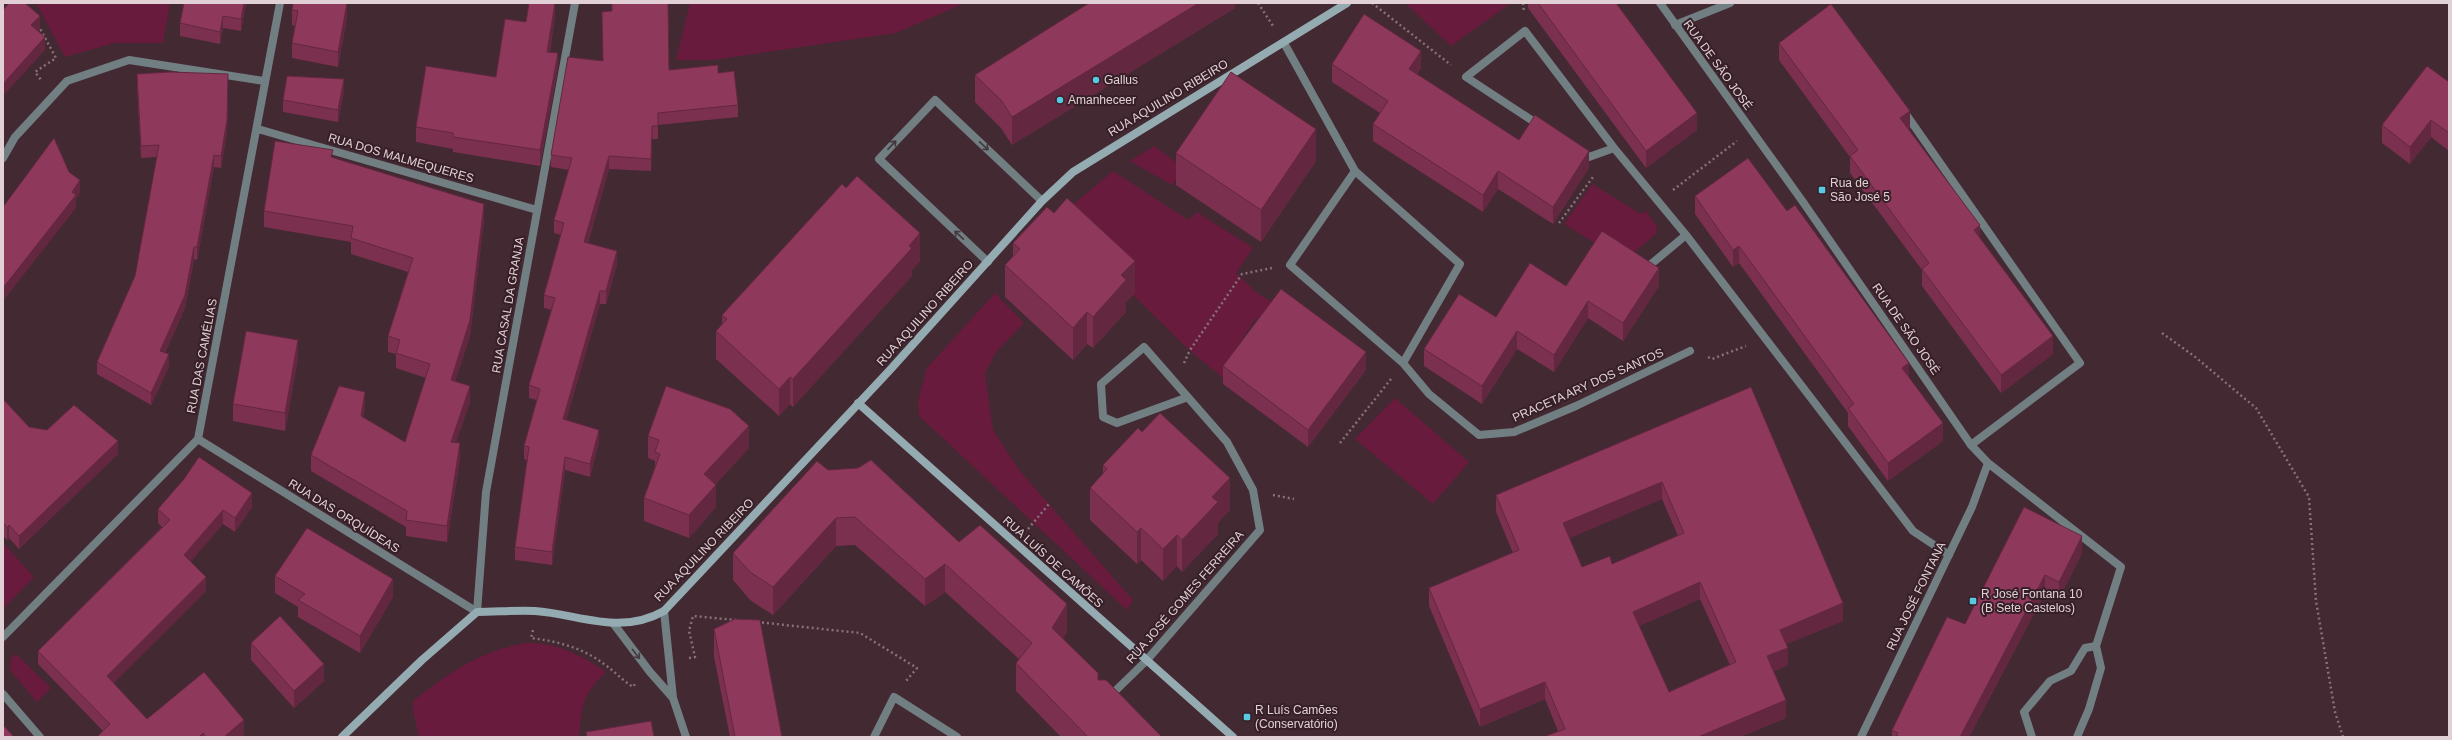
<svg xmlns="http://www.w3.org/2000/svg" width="2452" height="740" viewBox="0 0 2452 740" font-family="Arial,sans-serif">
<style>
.green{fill:#691b3d}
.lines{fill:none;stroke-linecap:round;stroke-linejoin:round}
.path{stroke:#877279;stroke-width:2.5;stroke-dasharray:2 3;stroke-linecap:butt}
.lane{stroke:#717f83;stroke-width:8}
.street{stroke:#717f83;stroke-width:8}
.secondary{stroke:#94abb2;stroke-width:8}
.wall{fill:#7a304e;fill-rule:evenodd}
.shaded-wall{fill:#632740}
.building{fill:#8e385b;stroke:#632740;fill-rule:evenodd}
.oneway{stroke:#46373f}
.poi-dot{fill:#58c9e3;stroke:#371f28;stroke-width:1.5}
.labels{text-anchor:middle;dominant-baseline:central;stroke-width:4;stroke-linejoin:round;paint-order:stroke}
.street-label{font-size:12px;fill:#e1d0d5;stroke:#371f28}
.poi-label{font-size:12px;fill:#e1d0d5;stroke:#371f28;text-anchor:start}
</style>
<rect width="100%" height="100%" fill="#422932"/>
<path class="green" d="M36 3H170L163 43H114L65 57Z
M690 3H965L896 33 713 60H676Z
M1405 3H1511L1451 46Z
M1154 146 1185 169 1172 185 1130 161Z
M1113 171 1188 220 1197 212 1253 248 1236 273 1257 293 1277 305 1265 320 1256 318 1230 357 1224 379 1187 348 1056 219Z
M1592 184 1641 214 1646 211 1657 227 1656 234 1624 261 1564 224Z
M995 293 1024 323 996 352 985 373 993 430 1019 470 1133 600 1127 610 919 416 918 401 927 368Z
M1395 398 1469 462 1433 504 1355 439Z
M3 543 34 577 3 609Z
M525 643C556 642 581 655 606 672 582 696 582 704 579 737H419L413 710V701C452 671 476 653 525 643Z
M16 654 51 688 37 702 10 670 11 658Z"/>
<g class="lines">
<path class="path" d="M1258 3 1273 26
M1372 3 1451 65
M1523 3 1524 12
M38 25 56 58 35 72 41 80
M1673 190 1737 141
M1559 223 1593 177
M2162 333 2194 356 2256 408 2309 497 2316 601 2335 712 2343 737
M1708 357 1712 359 1746 346
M1184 363 1190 350 1242 274 1272 268
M1340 443 1391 379
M1273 495 1294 499
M1028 529 1049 504
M757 622 860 633 917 668 906 681
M533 630 531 638C557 641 583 648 604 664 614 671 622 680 633 687L635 684
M689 658 695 657 689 631 693 616 736 620"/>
<path class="lane" d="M1675 25 1730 3
M1903 110 2080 363 1971 445
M1539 125 1466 77 1525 31 1614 148 1686 235 1913 531 1949 555
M1581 152 1589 157 1614 148
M988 262 879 159 935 100 1042 201
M1644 270 1686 235"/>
<path class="street" d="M1660 3 1803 202 1971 445 1988 463 2121 567 2096 646 2101 668 2089 709 2077 737
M1284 43 1355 171 1460 264 1403 363 1290 265 1355 171
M258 129 537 210
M3 158 15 137 67 81 129 60 264 81
M1403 363 1429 394 1479 435 1514 432 1576 406 1690 351
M198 439 477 612 486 492 575 3
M664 611 673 698
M613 623 650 672 673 698 686 737
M3 637 198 439 280 3
M3 694 40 737
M1108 698 1146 661 1260 530 1253 490 1227 442 1144 347 1101 384 1103 417 1117 423 1188 397
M874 737 894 697 957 737
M1861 737 1972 507 1988 463
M2032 737 2024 712 2050 681 2071 671 2085 648 2096 646"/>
<path class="secondary" d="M858 403 1233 737
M342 737 422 660 477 612C496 612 516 610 535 611 579 614 620 636 664 611L889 371 1042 201 1073 172 1347 3"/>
</g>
<path class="wall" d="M184 3H246L241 31 223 28 220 44 180 36V23Z
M611 3H668L669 70 718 73 738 105V117L658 125V139H652L651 171 609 169 588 243 617 264 606 304H600L566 420 599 442 590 477 565 470 552 565 515 560V547L527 460 524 459V446L537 400 529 398V385L552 310 544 308V295L561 235 554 233V220L569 170 551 167V155L603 61 602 12 612 11Z
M1235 3V8L1012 145 1001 128 975 102V75Z
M1528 3H1616L1697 130 1646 168 1528 8Z
M292 10 347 18 338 67 292 58V43L295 26 292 25Z
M555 16 550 52 558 68 540 166 453 152V149L416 142V127L496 77 526 22Z
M1779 43 1910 128 1909 129 1980 238 2053 354 2001 393 1922 286V270L1850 173V157L1779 60Z
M1332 64 1421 68 1417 74 1519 140 1589 168 1553 224 1498 189 1483 212 1373 141V124L1380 113 1332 82Z
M137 74 228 86 227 132 221 168 214 167 197 260 194 259 185 308 165 353 169 367 151 405 97 374V362L135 276 157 157 141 158 137 86Z
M2449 82V151L2431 137 2410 164 2382 143V125Z
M344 91 338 122 283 112V100Z
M1176 153 1316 161 1261 242 1176 185Z
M333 157 484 220 470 336 455 381 470 402 456 442 460 459 447 542 406 536V527L311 471V455L365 408 363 417 405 442 426 378 396 368V354L388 352V336L408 272 351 254V242L264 227V211Z
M1695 196 1909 378 1943 441 1888 481 1848 426V413L1739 263 1733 267 1695 214Z
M1013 243 1135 293 1126 302V312L1093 348 1087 344 1073 360 1005 297V265L1013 256Z
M920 261 912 270V276L793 407 790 404 779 416 716 359V331L722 325V315Z
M1566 286H1659L1623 341 1588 318 1554 372 1517 349 1482 404 1424 366V349Z
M298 358 285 431 233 421V404Z
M1223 366 1366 370 1308 447 1223 384Z
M1751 387 1843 621 1786 644 1788 665 1774 671 1786 718 1740 737H1546V736L1558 731 1545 699 1480 727 1429 606V588L1513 553 1496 512V495ZM1662 499 1678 536 1612 564 1582 567 1569 538ZM1700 599 1730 665 1669 692 1639 626Z
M3 399 29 427 118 454 19 549 9 538 7 540 3 536Z
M648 436 749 448 716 484V507L689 538 644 521V498L655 467V461L648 458Z
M1103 465 1230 510 1218 523V534L1182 572 1177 566 1163 581 1141 560 1137 564 1090 520V488L1103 474Z
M828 470 959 542 1067 632 1063 638 1098 680 1162 737H1061L1016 691V663L1019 659 945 592 925 606 855 545 836 546 773 615 750 600 733 580V553Z
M252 507 235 532 223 524 191 561 206 591 113 683 147 719 244 734 241 737H98V736L103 731 38 664V651L162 527 158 523V509Z
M2024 507 2082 553 2059 599 2045 593 1969 737H1892V730L1965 624Z
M275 576 393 597 360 653 298 617V607L275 593Z
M714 629 782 737H730L714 657Z
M251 643 324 681 294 708 251 660Z"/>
<path class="shaded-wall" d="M244 3H246L241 31V19Z
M347 3V18L338 67V52Z
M555 3V16L547 67V52Z
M1199 3H1235V8L1012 145V117Z
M40 16V29L31 37V25Z
M223 16V28L220 44V32Z
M45 37V50L3 96V84Z
M1421 51V68L1409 86V69Z
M558 53V68L540 166V150Z
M228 74 227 132 221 168V156Z
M344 79V91L338 122V110Z
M1910 111V128L1900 135V118Z
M1697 113V130L1646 168V151Z
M2431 120V137L2410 164V147Z
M652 126V139L651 171V159Z
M1316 129V161L1261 242V210Z
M1589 151V168L1553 224V207Z
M214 155V167L197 260V247Z
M609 156V169L584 255V242Z
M1498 171V189L1483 212V195Z
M80 180V193L76 199V208L3 301V288Z
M484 204V220L470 336 451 395V380Z
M1980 225V242L1974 230Z
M920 233V261L912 270V276L793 407V379Z
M1739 246V263L1733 267V250Z
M194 247V259L185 308 160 363V351Z
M617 251V264L606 304V291Z
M1135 261V293L1126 302V312L1093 348V317L1121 275Z
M1659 268V286L1623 341V323Z
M600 291V304L563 432V419Z
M1588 301V318L1554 372V355Z
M1087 312V344L1073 360V328Z
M1517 331V349L1482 404V386Z
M2053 336V354L2001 393V375Z
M298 340V358L285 431V413Z
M1366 352V370L1308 447V430Z
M169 354V367L151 405V393Z
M1909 363V380L1902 368Z
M790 377V404L779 416V389Z
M470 386V402L451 457V442Z
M365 392V408L361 432V416Z
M1943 423V441L1888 481V463Z
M749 426V448L704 497V474Z
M599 430V442L590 477V464Z
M118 441V454L19 549V536Z
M460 443V459L447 542V526Z
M565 457V470L552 565V552Z
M1230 478V510L1218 523V534L1182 572V540L1212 497Z
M1662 482V499L1563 541V523Z
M716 485V507L689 538V515Z
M252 493V507L235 532V518Z
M223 510V524L184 569V555Z
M836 518V546L773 615V587Z
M9 525V538L7 540V527Z
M1141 528V560L1137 564V532Z
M1177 535V566L1163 581V549Z
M2082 536V553L2059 599V582Z
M945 564V592L925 606V579Z
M2045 575V593L1969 737H1960Z
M206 577V591L107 690V676Z
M393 579V597L360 653V636Z
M1700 582V599L1633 629V612Z
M1843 603V621L1780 647V630Z
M1067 604V632L1052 655V628Z
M1788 648V665L1767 674V656Z
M324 664V681L294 708V691Z
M1545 682V699L1480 727V709Z
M1786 700V718L1740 737H1698Z
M244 720V734L241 737H224Z
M203 733V737H199Z"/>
<path class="building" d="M9 3H25L40 16 31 25 45 37 3 84V10Z
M184 3H244L241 19 223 16 220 32 180 23Z
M293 3H347L338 52 292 43 298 11 292 10Z
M529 3H555L547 52 558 53 540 150 453 137V133L416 127 426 66 496 77 505 19 526 22Z
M612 3H668L669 70 718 65V73L734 71 738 105 658 113V126H652L651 159 609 156 584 242 617 251 606 291H600L563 419 599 430 590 464 565 457 552 552 515 547 529 447 524 446 540 389 529 385 555 298 544 295 564 223 554 220 572 158 551 155 568 57 603 61 602 12 612 11Z
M1089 3H1199L1012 117 1001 100 975 75Z
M1538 3H1616L1697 113 1646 151Z
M1831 4 1910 111 1900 118 1980 225 1974 230 2053 336 2001 375 1922 269 1929 263 1850 156 1858 150 1779 43Z
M1364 14 1421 51 1409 69 1519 140 1535 115 1589 151 1553 207 1498 171 1483 195 1373 124 1388 101 1332 64Z
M2427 66 2449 82V133L2431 120 2410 147 2382 125Z
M170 72 228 74 227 120 221 156 214 155 197 247H194L185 295 160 351 169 354 151 393 97 362 135 276 159 145 141 146 137 74Z
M1231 72 1316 129 1261 210 1176 153Z
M287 76 344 79 338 110 283 100Z
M54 138 69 172 80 180 72 192 76 195 3 288V207Z
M275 141 333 150 331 157 484 204 470 320 451 380 470 386 451 442 460 443 447 526 406 520 407 511 311 455 339 386 365 392 361 416 405 442 430 364 396 353 400 340 388 336 413 258 351 238 353 226 264 211Z
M1748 158 1787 211 1795 205 1909 363 1902 368 1943 423 1888 463 1848 408 1854 404 1739 246 1733 250 1695 196Z
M857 176 920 233 909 246 912 248 793 379 790 377 779 389 716 331 727 319 722 315 842 184 846 188Z
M1067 198 1135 261 1121 275 1126 280 1093 317 1087 312 1073 328 1005 265 1020 249 1013 243 1047 207 1054 213Z
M1602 231 1659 268 1623 323 1588 301 1554 355 1517 331 1482 386 1424 349 1459 294 1496 317 1530 263 1566 286Z
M1281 289 1366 352 1308 430 1223 366Z
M246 331 298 340 285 413 233 404Z
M666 386 730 409 749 426 704 474 716 485 689 515 644 498 660 454 655 452 659 440 648 436Z
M1751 387 1843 603 1780 630 1788 648 1767 656 1786 700 1698 737H1547L1546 736 1565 729 1545 682 1480 709 1429 588 1519 550 1496 495ZM1662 482 1684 533 1612 564 1610 556 1582 567 1563 523ZM1700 582 1736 662 1669 692 1633 612Z
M3 399 29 427 47 430 74 405 118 441 19 536 9 525 7 527 3 523Z
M1160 413 1230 478 1212 497 1218 502 1182 540 1177 535 1163 549 1141 528 1137 532 1090 488 1107 469 1103 465 1138 428 1142 432Z
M199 457 252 493 235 518 223 510 184 555 206 577 107 676 147 719 204 672 244 720 224 737H206L203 733 199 737H99L98 736 110 724 38 651 170 520 158 509 184 479Z
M871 460 959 542 980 525 1067 604 1052 628 1098 673V680H1106L1162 737H1088L1016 663 1032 643 945 564 925 579 855 517 836 518 773 587 750 572 733 553 817 461 828 470 858 468Z
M2024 507 2082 536 2059 582 2045 575 1960 737H1900L1896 735 1898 733 1892 730 1947 617 1965 624Z
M307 528 393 579 360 636 298 600 305 594 275 576Z
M280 616 324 664 294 691 251 643Z
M735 619 760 620 782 737H735L714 629Z
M651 721 654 737H587L586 732Z
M3 725 14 737H3Z"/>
<defs><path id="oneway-shaft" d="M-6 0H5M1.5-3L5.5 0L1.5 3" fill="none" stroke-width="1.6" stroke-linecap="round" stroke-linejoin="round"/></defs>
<g class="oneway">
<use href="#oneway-shaft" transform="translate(892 145) rotate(-47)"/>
<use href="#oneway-shaft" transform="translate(984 146) rotate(43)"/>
<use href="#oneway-shaft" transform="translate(959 235) rotate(-137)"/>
<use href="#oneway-shaft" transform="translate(636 654) rotate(52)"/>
</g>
<g class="poi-dot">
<circle cx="1096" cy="80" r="4"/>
<circle cx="1060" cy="100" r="4"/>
<rect x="1818" y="186" width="8" height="8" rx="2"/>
<rect x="1969" y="597" width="8" height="8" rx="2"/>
<rect x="1243" y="713" width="8" height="8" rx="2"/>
</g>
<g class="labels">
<g class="street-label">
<text transform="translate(1718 65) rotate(54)">RUA DE SÃO JOSÉ</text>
<text transform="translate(1168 98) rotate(-31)">RUA AQUILINO RIBEIRO</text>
<text transform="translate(401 158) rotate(16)">RUA DOS MALMEQUERES</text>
<text transform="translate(508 305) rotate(-80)">RUA CASAL DA GRANJA</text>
<text transform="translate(925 313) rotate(-48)">RUA AQUILINO RIBEIRO</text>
<text transform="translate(1906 329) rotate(55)">RUA DE SÃO JOSÉ</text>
<text transform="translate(202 356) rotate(-79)">RUA DAS CAMÉLIAS</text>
<text transform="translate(1588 385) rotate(-24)">PRACETA ARY DOS SANTOS</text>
<text transform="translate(344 516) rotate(32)">RUA DAS ORQUÍDEAS</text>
<text transform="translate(704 550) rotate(-46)">RUA AQUILINO RIBEIRO</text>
<text transform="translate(1053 562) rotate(42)">RUA LUÍS DE CAMÕES</text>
<text transform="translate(1916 596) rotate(-64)">RUA JOSÉ FONTANA</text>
<text transform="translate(1185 597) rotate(-49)">RUA JOSÉ GOMES FERREIRA</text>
</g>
<g class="poi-label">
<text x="1104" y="80">Gallus</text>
<text x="1068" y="100">Amanheceer</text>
<text x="1830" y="183">Rua de<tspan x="1830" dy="14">São José 5</tspan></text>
<text x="1981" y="594">R José Fontana 10<tspan x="1981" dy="14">(B Sete Castelos)</tspan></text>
<text x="1255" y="710">R Luís Camões<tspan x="1255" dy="14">(Conservatório)</tspan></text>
</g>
</g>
<rect width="2452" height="740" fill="none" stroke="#e1d0d5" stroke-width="8"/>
</svg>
